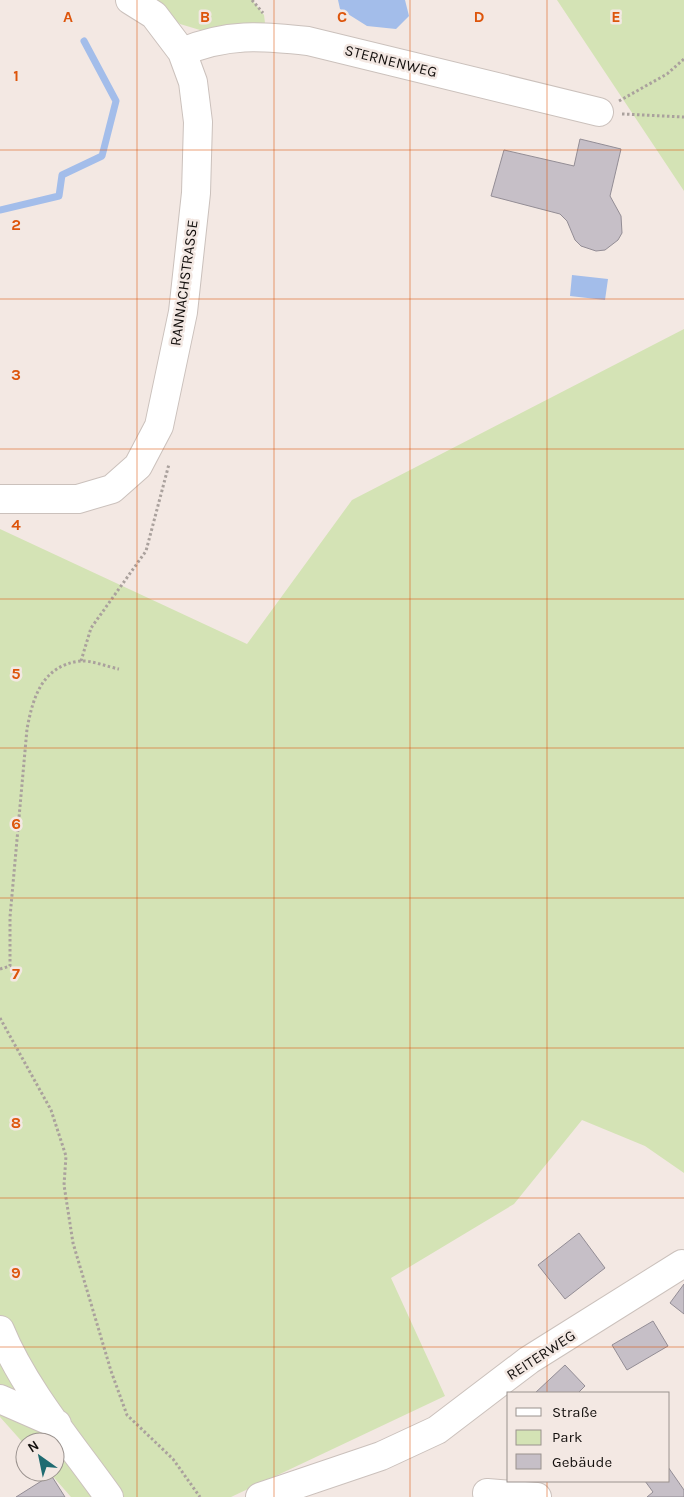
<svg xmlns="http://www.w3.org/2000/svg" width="684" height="1497" viewBox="0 0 684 1497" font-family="Karla,sans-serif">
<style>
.green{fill:#d4e3b5}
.water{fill:#a3bdea}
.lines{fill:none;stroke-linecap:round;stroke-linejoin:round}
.stream{stroke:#a3bdea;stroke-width:7}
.building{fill:#c6bfc7;stroke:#938d95}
.minor-casing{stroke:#cbc1bc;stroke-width:30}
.path{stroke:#aaa19d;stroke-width:3;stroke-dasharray:2.5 2.5;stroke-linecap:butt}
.minor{stroke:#fff;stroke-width:28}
.grid{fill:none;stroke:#dd550c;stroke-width:1;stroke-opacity:0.55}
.labels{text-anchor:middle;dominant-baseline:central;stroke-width:5;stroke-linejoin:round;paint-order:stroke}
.street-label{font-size:15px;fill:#14100e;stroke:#f3e8e3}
.grid-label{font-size:16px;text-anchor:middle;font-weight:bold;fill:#dd550c;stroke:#f3e8e3;stroke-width:5;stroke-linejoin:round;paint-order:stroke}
</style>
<rect width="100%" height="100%" fill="#f3e8e3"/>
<path class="green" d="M150,0H252L264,15L266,31L200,30L180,24Z
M557,0H684V191Z
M684,329V1173L645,1146L582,1120L514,1204L391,1278L445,1396L231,1497H71L49,1472H55V1442H25V1445L0,1417V529L247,644L352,500Z"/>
<path class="water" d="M338,0H405L409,16L396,29L367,26L340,9Z
M572,275L608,279L605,300L570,296Z"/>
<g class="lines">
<path class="stream" d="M0,210L59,196L62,175L102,156L116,101L84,41"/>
</g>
<path class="building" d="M580,139L621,149L610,196L621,216L622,233L618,240L605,250L596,251L581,246L575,240L567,221L560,214L491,196L504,150L574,166Z
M579,1233L605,1268L565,1299L538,1265Z
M684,1284V1314L670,1303Z
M653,1321L668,1346L627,1370L612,1345Z
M565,1365L585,1386L578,1393H535Z
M668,1467L684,1490V1497H647L653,1492L645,1481H668Z
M51,1475L65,1497H16Z"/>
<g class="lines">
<defs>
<path id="minor" d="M182,52C228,33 260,36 308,41L599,112
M0,499H78L112,489L138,466L159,426L183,312L196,193L198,122L193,82L182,52L154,15L130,0
M0,1330C24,1389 72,1445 109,1497
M0,1399L57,1424
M487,1493L537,1497
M260,1497L381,1456L437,1430L529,1360L682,1264"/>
</defs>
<use href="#minor" class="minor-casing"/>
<path class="path" d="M252,0L263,13
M619,101L667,74L684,59
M622,114L684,117
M81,661L91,628L146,551L169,464
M0,969L10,966V917L27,729C33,697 42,666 80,661C91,660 108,667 119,669
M0,1018L51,1110L66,1156L64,1185L73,1243L111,1371L127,1415L173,1459L200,1497"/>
<use href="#minor" class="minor"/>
</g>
<path class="grid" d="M137,0V1497M274,0V1497M410,0V1497M547,0V1393M0,150H684M0,299H684M0,449H684M0,599H684M0,748H684M0,898H684M0,1048H684M0,1198H684M0,1347H684M547,1481V1497"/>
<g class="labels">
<g class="street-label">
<text transform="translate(391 61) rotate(14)">STERNENWEG</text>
<text transform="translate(184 283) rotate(-82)">RANNACHSTRASSE</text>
<text transform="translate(541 1355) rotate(-33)">REITERWEG</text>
</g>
</g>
<g class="grid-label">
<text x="68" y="22">A</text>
<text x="205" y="22">B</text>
<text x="342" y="22">C</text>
<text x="479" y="22">D</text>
<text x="616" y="22">E</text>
<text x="16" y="81">1</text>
<text x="16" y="230">2</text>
<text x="16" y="380">3</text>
<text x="16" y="530">4</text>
<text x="16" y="679">5</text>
<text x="16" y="829">6</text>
<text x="16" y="979">7</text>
<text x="16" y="1128">8</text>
<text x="16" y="1278">9</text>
</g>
<rect x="507" y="1392" width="162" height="90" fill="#f3e8e3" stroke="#9a928e"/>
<rect x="516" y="1408" width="25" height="8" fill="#ffffff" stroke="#9a928e"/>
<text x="552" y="1417" font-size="15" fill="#14100e">Straße</text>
<rect x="516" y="1430" width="25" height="15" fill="#d4e3b5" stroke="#9a928e"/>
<text x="552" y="1442" font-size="15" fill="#14100e">Park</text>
<rect x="516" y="1454" width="25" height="15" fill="#c6bfc7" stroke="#9a928e"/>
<text x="552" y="1467" font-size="15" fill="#14100e">Gebäude</text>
<g transform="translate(40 1457) rotate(327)"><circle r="24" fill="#f3e8e3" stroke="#9a928e"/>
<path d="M0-4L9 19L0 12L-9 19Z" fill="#1f6b71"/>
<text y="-8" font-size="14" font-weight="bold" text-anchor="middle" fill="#14100e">N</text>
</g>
</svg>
